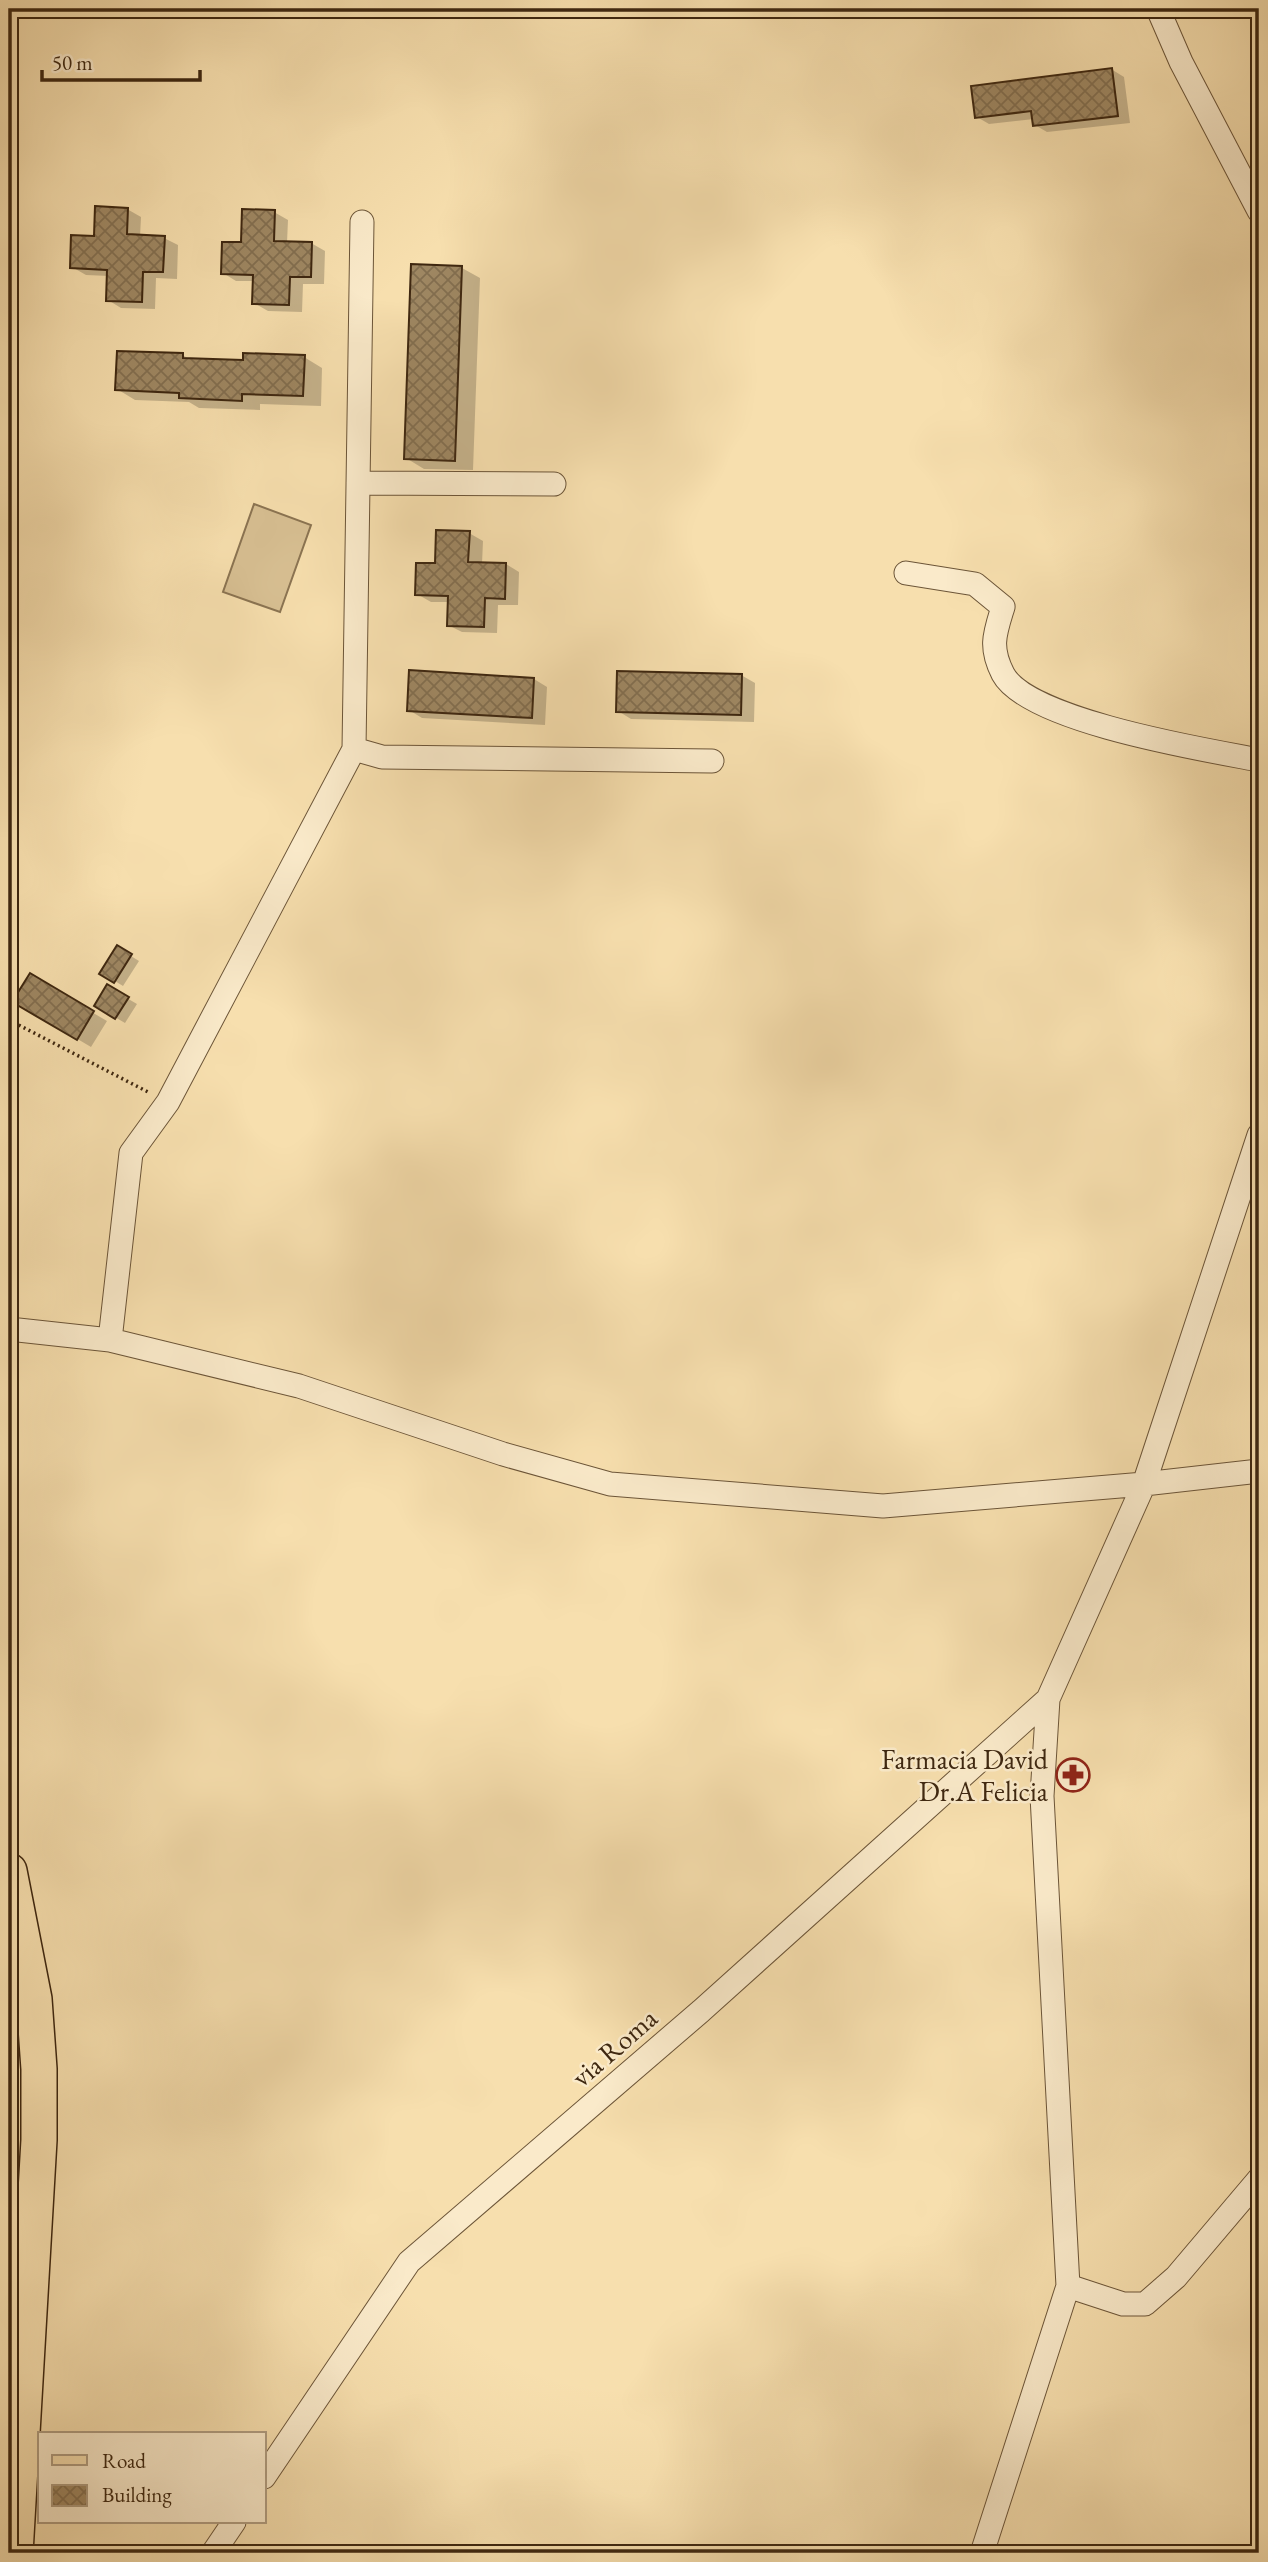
<svg xmlns="http://www.w3.org/2000/svg" width="1268" height="2562" viewBox="0 0 1268 2562" font-family="'EB Garamond',serif">
<style>
.grass{fill:#d8c093;stroke:#8b7452;stroke-width:2}
.shadow{fill:#0003}
.building{fill:url(#building-cross-hatch);stroke:#3e2710;stroke-width:2}
.lines{fill:none;stroke-linecap:round;stroke-linejoin:round}
.minor-casing{stroke:#6c5538;stroke-width:25}
.primary-casing{stroke:#3e2710;stroke-width:38}
.path{stroke:#3e2710;stroke-width:3.5;stroke-dasharray:2 3.5;stroke-linecap:butt}
.minor{stroke:#faeaca;stroke-width:23}
.primary{stroke:#f7dfae;stroke-width:35}
.labels{text-anchor:middle;dominant-baseline:central;stroke-width:5;stroke-linejoin:round;paint-order:stroke}
.poi-label{font-size:28px;fill:#3e2710;stroke:#faeaca;text-anchor:end}
.street-label{font-size:28px;fill:#3e2710;stroke:#faeaca}
</style>
<defs>
<pattern id="building-cross-hatch" width="8" height="8" patternUnits="userSpaceOnUse" patternTransform="scale(1.75)"><rect width="8" height="8" fill="#9e8762"/><path d="M0 0l8 8M0 8l8-8" fill="none" stroke="#826e4f"/></pattern>
</defs>
<rect width="100%" height="100%" fill="#f7dfae"/>
<filter id="stains"><feTurbulence type="fractalNoise" baseFrequency=".00286" numOctaves="4"/><feColorMatrix values="0 0 0 0 .2 0 0 0 0 .09 0 0 0 0 .02 0 0 0 .5 -.17"/></filter>
<radialGradient id="worn" r=".72"><stop offset=".6" stop-color="#630" stop-opacity="0"/><stop offset="1" stop-color="#630" stop-opacity=".3"/></radialGradient>
<path class="grass" d="M254,504L311,525L280,612L223,592Z"/>
<path class="shadow" d="M1111,69L1124,77L1130,123L1047,132L1035,125L1034,119L989,124L977,117Z
M127,209L141,217L140,237L164,238L178,245L177,279L156,278L155,309L121,308L108,300L109,276L86,275L72,267L95,238Z
M274,212L288,220L287,243H311L325,251L324,284H303L302,312L268,311L254,303L255,281H236L223,273L242,244Z
M462,268L480,278L473,470L424,469L406,458Z
M182,355L192,360L245,362L304,357L322,368L321,406L260,404V410L199,408L189,402L135,400L117,389Z
M469,533L483,541L482,564H506L519,572L518,605H498L497,633L462,632L448,625L449,602H431L417,594L437,565Z
M741,675L755,683L754,722L631,719L618,711Z
M534,679L547,687L545,725L422,718L409,710Z
M118,948L139,961L123,986L102,973Z
M30,976L107,1021L91,1047L15,1002Z
M108,987L137,1004L125,1023L96,1006Z"/>
<path class="building" d="M1112,68L1118,116L1033,126L1031,111L975,118L971,86Z
M95,206L128,208L127,234L165,236L163,272H143L142,302L106,301L107,270L70,268L71,235L94,236Z
M242,209L275,210L274,241L312,242L311,277H290L289,305L252,304L253,275L221,274L222,242H241Z
M411,264L462,266L455,461L404,459Z
M117,351L183,353V358L243,360V353L305,355L303,396L242,394V401L179,398V393L115,390Z
M436,530L470,531L468,562L506,563L505,599L485,598L484,627L447,626L448,596L415,595L416,563H435Z
M409,670L534,678L532,718L407,711Z
M617,671L742,674L741,715L616,712Z
M117,945L132,954L114,983L99,974Z
M30,973L94,1011L77,1040L12,1002Z
M107,984L129,997L115,1019L94,1006Z"/>
<g class="lines">
<defs>
<path id="minor" d="M1158,9L1181,62L1259,211
M358,483L554,484
M906,573L975,584L1003,607C995,633 989,647 1003,674C1028,721 1206,750 1259,760
M354,749L382,757L712,761
M9,1329L110,1340L299,1386L503,1454L610,1484L883,1506L1144,1484L1259,1471
M110,1340L131,1153L168,1102L354,749L362,222
M1068,2286L1123,2304H1145L1176,2277L1259,2179
M264,2477L409,2262L701,2011L1048,1699
M213,2553L234,2522
M982,2553L1068,2286L1042,1796L1048,1699L1144,1484L1259,1135"/>
<path id="primary" d="M9,1871L34,1999L39,2069V2140L15,2553"/>
</defs>
<use href="#minor" class="minor-casing"/>
<use href="#primary" class="primary-casing"/>
<path class="path" d="M9,1020L150,1093"/>
<use href="#minor" class="minor"/>
<use href="#primary" class="primary"/>
</g>
<defs>
<symbol id="pharmacy-ring" viewBox="-11 -11 22 22"><circle r="9.5" fill="#faeaca" stroke="#8f2418" stroke-width="1.5"/><path d="M-2-6h4v4h4v4h-4v4h-4v-4h-4v-4h4Z" fill="#8f2418"/></symbol>
</defs>
<g fill-rule="evenodd">
<use href="#pharmacy-ring" x="1054" y="1756" width="38" height="38"/>
</g>
<g class="labels">
<g class="poi-label">
<text x="1048" y="1759">Farmacia David<tspan x="1048" dy="32">Dr.A Felicia</tspan></text>
</g>
<g class="street-label">
<text transform="translate(614 2047) rotate(-41)">via Roma</text>
</g>
</g>
<rect width="1268" height="2562" fill="none" stroke="#f7dfae" stroke-width="35"/>
<rect x="10" y="10" width="1247" height="2541" fill="none" stroke="#3e2710" stroke-width="3.5"/>
<rect x="18" y="18" width="1233" height="2527" fill="none" stroke="#3e2710" stroke-width="2"/>
<rect x="38" y="2432" width="228" height="91" fill="#faeaca" stroke="#af9c80" stroke-width="2"/>
<rect x="52" y="2455" width="35" height="10" fill="#f7dfae" stroke="#af9c80" stroke-width="2"/>
<text x="102" y="2468" font-size="21" fill="#3e2710">Road</text>
<rect x="52" y="2485" width="35" height="21" fill="url(#building-cross-hatch)" stroke="#af9c80" stroke-width="2"/>
<text x="102" y="2502" font-size="21" fill="#3e2710">Building</text>
<path d="M42 70v10h158v-10" fill="none" stroke="#3e2710" stroke-width="3.5"/>
<text x="52" y="70" font-size="21" fill="#3e2710" stroke="#faeaca" stroke-width="5" paint-order="stroke">50 m</text>
<rect width="100%" height="100%" filter="url(#stains)"/>
<rect width="100%" height="100%" fill="url(#worn)"/>
</svg>
